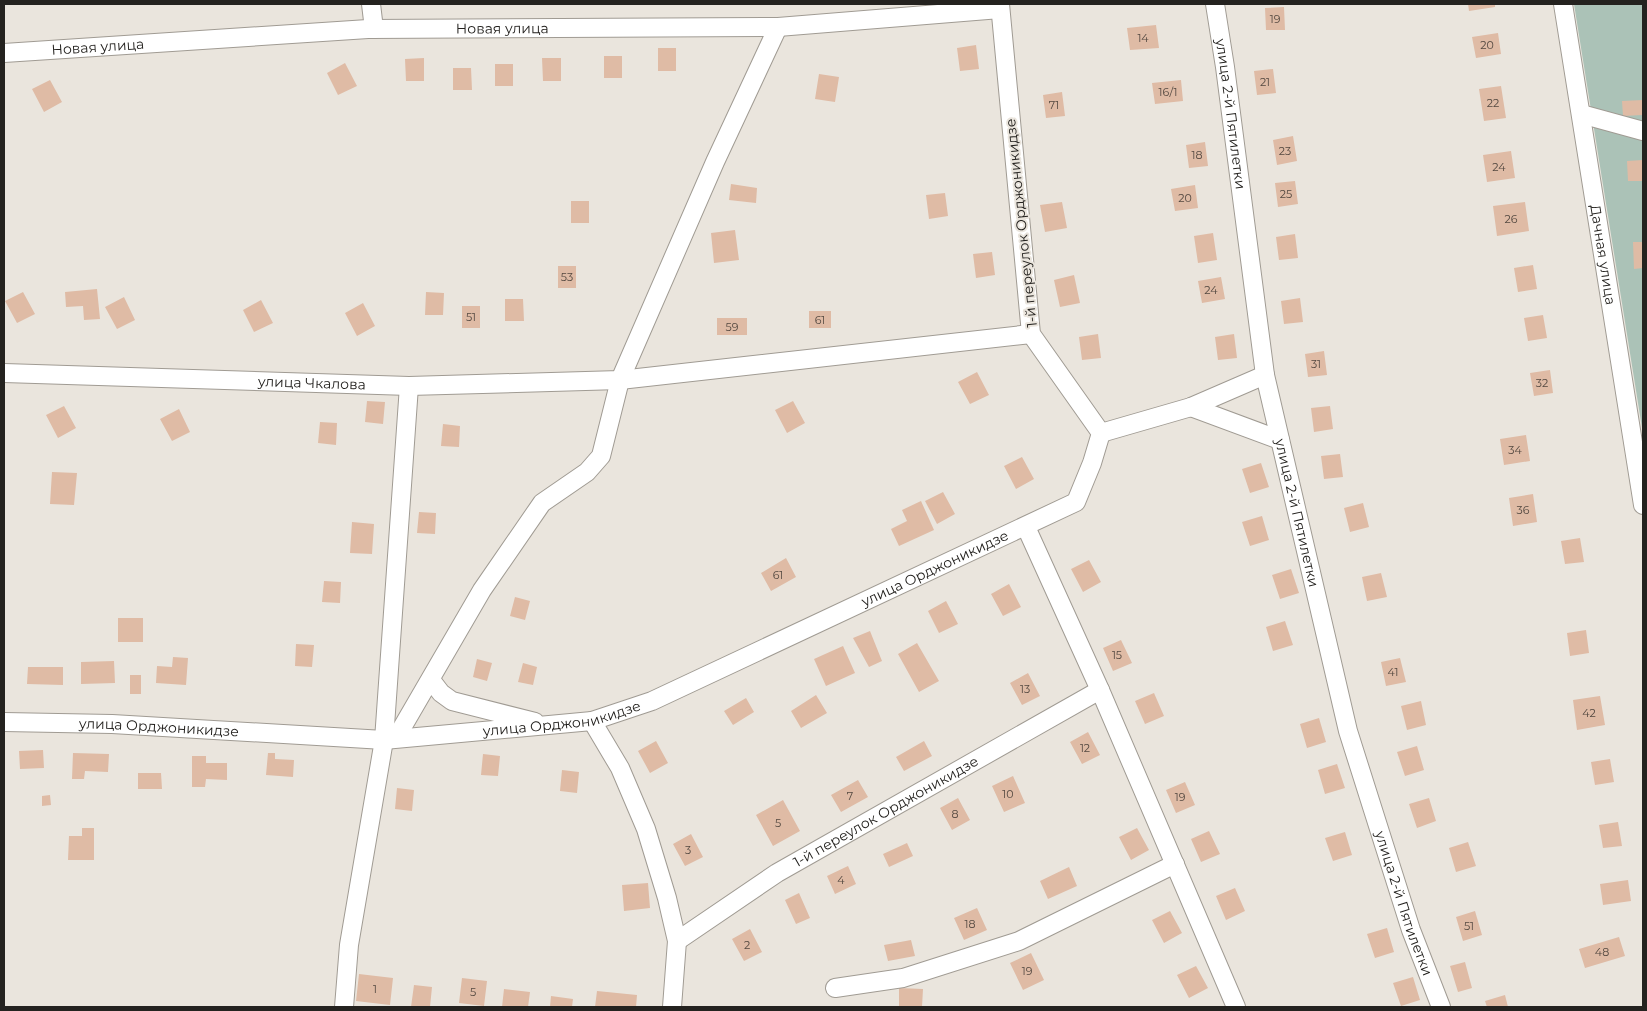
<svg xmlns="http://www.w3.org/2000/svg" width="1647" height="1011" viewBox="0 0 1647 1011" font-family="Montserrat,sans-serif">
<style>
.green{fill:#abc2b7}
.building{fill:#dfbba5}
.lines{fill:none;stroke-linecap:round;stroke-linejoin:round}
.minor-casing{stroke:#a09b93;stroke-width:20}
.minor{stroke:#fff;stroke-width:18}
.labels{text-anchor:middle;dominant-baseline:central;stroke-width:4;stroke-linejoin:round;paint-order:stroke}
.number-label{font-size:11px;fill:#534840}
.street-label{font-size:14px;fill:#24221f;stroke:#eae5dd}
</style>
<rect width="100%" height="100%" fill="#eae5dd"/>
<path class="green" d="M1574,4H1643V434Z"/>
<path class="building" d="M1468,4H1495V7L1469,11Z
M1284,7L1285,30H1266L1265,8Z
M1156,25L1159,48L1130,50L1127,28Z
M1498,33L1501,54L1476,58L1472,37Z
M976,45L979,69L960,71L957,48Z
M658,48H676V71H658Z
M604,56H622V78H604Z
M424,58V81H406L405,59Z
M542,58H561V81H543Z
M345,63L357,86L338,95L327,73Z
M495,64H513V86H495Z
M453,68H471L472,90H453Z
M1273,69L1276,93L1257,95L1254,71Z
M819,74L839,77L835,102L815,99Z
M50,80L62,102L44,112L32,89Z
M1181,80L1183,101L1155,104L1152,83Z
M1501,86L1506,118L1484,121L1479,89Z
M1062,92L1065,116L1046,118L1043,95Z
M1643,100V115L1623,116L1622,101Z
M1293,136L1297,161L1277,165L1273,140Z
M1205,142L1208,166L1189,168L1186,145Z
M1511,151L1515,178L1487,182L1483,155Z
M1643,160V181H1628L1627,161Z
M1295,181L1298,204L1278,207L1275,183Z
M731,184L757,188L756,203L729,200Z
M1195,185L1198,208L1175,211L1171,189Z
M945,193L948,216L929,219L926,195Z
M571,201H589V223H571Z
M1062,202L1067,228L1045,232L1040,205Z
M1525,202L1529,231L1497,236L1493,206Z
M735,230L739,260L714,263L711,233Z
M1213,233L1217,260L1198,263L1194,236Z
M1295,234L1298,258L1279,260L1276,237Z
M1633,242H1643V268L1634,269Z
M992,252L995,275L976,278L973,254Z
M1533,265L1537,289L1518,292L1514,268Z
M558,266H576V288H558Z
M1074,275L1080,303L1060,307L1054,280Z
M1221,277L1225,299L1202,303L1198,281Z
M97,289L100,319L84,320L83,306L66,307L65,292Z
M23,292L35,314L17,323L5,301Z
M426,292L444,293L443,315H425Z
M124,297L135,320L117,329L105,307Z
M1300,298L1303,322L1284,324L1281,301Z
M505,299H523L524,321H505Z
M261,300L273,323L254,332L243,310Z
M363,303L375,326L357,336L345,313Z
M462,306H480V328H462Z
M809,311H831V328H809Z
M1543,315L1547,338L1528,341L1524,318Z
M717,318H747V335H717Z
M1098,334L1101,358L1082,360L1079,337Z
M1234,334L1237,358L1218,360L1215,337Z
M1324,351L1327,375L1308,377L1305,354Z
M1550,370L1553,393L1534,396L1530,373Z
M977,372L989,395L970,404L958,382Z
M367,401L385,402L383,424L365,422Z
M793,401L805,423L787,433L775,410Z
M64,406L76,428L58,438L46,415Z
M1330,406L1333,429L1314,432L1311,408Z
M179,409L190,432L172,441L160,419Z
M320,422L337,423L336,445L318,443Z
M443,424L460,426L459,447L441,446Z
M1526,435L1530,461L1504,465L1500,439Z
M1340,454L1343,477L1324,479L1321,456Z
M1022,457L1034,479L1016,489L1004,466Z
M1261,463L1269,487L1250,493L1242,469Z
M52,472L77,473L74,505L50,504Z
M943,492L955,514L937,524L925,501Z
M1533,494L1537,522L1513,526L1509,498Z
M921,501L934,530L899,546L891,529L907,521L902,510Z
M1363,503L1369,527L1350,532L1344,508Z
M419,512L436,513L435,534L417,533Z
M1262,516L1269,540L1250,546L1242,522Z
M352,522L374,524L372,554L350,553Z
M1580,538L1584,562L1565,564L1561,541Z
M786,558L796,577L771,591L761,573Z
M1089,560L1101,582L1083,592L1071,569Z
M1291,569L1299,593L1280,599L1272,575Z
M1381,573L1387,597L1367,601L1362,577Z
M324,581L341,582L340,603L322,602Z
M1009,584L1021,607L1003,616L991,594Z
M515,597L530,601L525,620L510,616Z
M946,601L958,624L939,633L928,611Z
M118,618H143V642H118Z
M1285,621L1293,645L1273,651L1266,627Z
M1586,630L1589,653L1570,656L1567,633Z
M870,631L882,661L869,667L853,638Z
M1121,640L1132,663L1113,671L1103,648Z
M917,643L939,681L919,692L898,654Z
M296,644L314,645L312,667L295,666Z
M843,646L855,673L826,686L814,659Z
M173,657L188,658L186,685L156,683L157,666L172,667Z
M1400,658L1406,682L1386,686L1381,662Z
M477,659L492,663L487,681L473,677Z
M114,661L115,683L81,684V662Z
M523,663L537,667L533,685L518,682Z
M28,667H63V685L27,684Z
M1028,673L1040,696L1022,705L1010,683Z
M130,675H141V694H130Z
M1154,693L1164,716L1145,724L1135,701Z
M816,695L827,713L801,728L791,711Z
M1600,696L1605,725L1577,730L1573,700Z
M746,698L754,712L733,725L724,711Z
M1421,701L1426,725L1407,730L1401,706Z
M1319,718L1326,742L1307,748L1300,724Z
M1088,732L1100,755L1082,764L1070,742Z
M656,741L668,763L650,773L638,751Z
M924,741L932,756L904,771L896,757Z
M1417,746L1424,770L1405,776L1397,752Z
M43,750L44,768L20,769L19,751Z
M73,753L109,754L108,772L85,771L84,779H72Z
M268,753H275V759L294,760L293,777L266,775Z
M483,754L500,756L498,776L481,775Z
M192,756H206V763H227V780L206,779L205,787H192Z
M1610,759L1614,782L1595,785L1591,762Z
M1337,764L1345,788L1325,794L1318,770Z
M562,770L579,772L577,793L560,791Z
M138,773H161L162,789H138Z
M1013,776L1025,803L1004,812L992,786Z
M858,780L868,797L841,812L831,795Z
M1185,782L1195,805L1176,813L1166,790Z
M397,788L414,790L412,811L395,809Z
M50,795L51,805L42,806V796Z
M958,798L970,820L952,830L940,808Z
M1429,798L1436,821L1417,828L1409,804Z
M783,800L800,831L773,846L756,815Z
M1618,822L1622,846L1603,848L1599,825Z
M82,828H94V860H68L69,836H82Z
M1137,828L1149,850L1131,860L1119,837Z
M1209,831L1220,854L1201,862L1191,839Z
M1345,832L1352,855L1333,861L1325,838Z
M691,834L703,857L685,866L673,844Z
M1468,842L1476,866L1456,872L1449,848Z
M907,843L913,856L889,867L883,854Z
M848,866L856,884L835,894L827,876Z
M1069,867L1077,886L1048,899L1040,881Z
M1628,880L1631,901L1603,905L1600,884Z
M648,883L650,908L624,911L622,885Z
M1235,888L1245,911L1226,920L1216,896Z
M799,893L810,918L796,924L785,900Z
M977,908L987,930L964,940L954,918Z
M1170,911L1182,933L1164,943L1152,920Z
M1475,911L1482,935L1463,941L1456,917Z
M1387,928L1394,952L1375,958L1367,934Z
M750,929L762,952L744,961L732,939Z
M1619,937L1625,956L1585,968L1579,949Z
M911,940L915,956L888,961L884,945Z
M1031,953L1044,980L1023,990L1010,963Z
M1465,962L1472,988L1458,992L1450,966Z
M1196,966L1208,988L1189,998L1177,975Z
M359,974L393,978L390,1005L356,1001Z
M1413,977L1420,1000L1401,1006L1393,983Z
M462,978L487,981L484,1006L459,1003Z
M414,985L432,987L430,1007H411Z
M899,988L923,989L922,1007H899Z
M504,989L530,992L528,1007H502Z
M597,991L637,995L636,1007H595Z
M1505,995L1508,1007H1487L1485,1001Z
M551,996L573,999L572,1007H550Z"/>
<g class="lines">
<defs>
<g id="minor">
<path d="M371,4L374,29"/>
<path id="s1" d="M1215,4L1225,67L1265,375L1348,731L1411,930L1441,1007"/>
<path id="s2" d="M1563,4L1643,505"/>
<path id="s3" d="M4,53L368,29L778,27L1000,9"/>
<path d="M1581,114L1643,131"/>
<path id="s4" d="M4,373L409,386L620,380L1031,334"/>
<path d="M1191,407L1280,440"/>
<path d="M1101,433L1191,407L1265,375"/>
<path d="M1026,527L1100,690L1236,1007"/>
<path d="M431,680L441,693L452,701L535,722"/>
<path d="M592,721L620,768L646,829L667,898L677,941L672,1007"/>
<path id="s5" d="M4,722L112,724L384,740L592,721L652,701L1076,502L1092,463L1101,433L1031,334L1000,4"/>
<path d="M396,738L482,590L542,503L587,472L601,456L620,380L715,162L778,27"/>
<path id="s6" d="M677,941L777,873L1100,690"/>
<path d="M835,988L903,978L1019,941L1175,864"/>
<path d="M344,1007L349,945L384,740L409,386"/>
</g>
</defs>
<use href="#minor" class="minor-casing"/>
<use href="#minor" class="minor"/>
</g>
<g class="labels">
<g class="number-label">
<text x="1275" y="19">19</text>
<text x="1143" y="38">14</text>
<text x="1487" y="45">20</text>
<text x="1265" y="82">21</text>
<text x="1168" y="92">16/1</text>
<text x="1493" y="103">22</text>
<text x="1054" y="105">71</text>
<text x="1285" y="151">23</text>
<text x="1197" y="155">18</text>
<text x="1499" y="167">24</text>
<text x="1286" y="194">25</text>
<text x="1185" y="198">20</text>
<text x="1511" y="219">26</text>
<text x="567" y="277">53</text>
<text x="1211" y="290">24</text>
<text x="471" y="317">51</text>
<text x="820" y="320">61</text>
<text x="732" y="327">59</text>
<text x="1316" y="364">31</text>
<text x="1542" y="383">32</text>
<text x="1515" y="450">34</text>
<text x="1523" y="510">36</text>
<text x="778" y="575">61</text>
<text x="1117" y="655">15</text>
<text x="1393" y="672">41</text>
<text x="1025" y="689">13</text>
<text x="1589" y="713">42</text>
<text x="1085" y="748">12</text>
<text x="1008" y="794">10</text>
<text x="850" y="796">7</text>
<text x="1180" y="797">19</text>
<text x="955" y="814">8</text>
<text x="778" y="823">5</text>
<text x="688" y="850">3</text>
<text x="841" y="880">4</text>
<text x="970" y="924">18</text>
<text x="1469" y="926">51</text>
<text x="747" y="945">2</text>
<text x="1602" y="952">48</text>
<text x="1027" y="971">19</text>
<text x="375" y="989">1</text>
<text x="473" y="992">5</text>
</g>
<g class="street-label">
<text stroke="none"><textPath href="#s3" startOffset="499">Новая улица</textPath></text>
<text stroke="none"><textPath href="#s3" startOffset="94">Новая улица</textPath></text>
<text stroke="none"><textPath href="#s1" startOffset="111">улица 2-й Пятилетки</textPath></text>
<text transform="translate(1021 223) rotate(-96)">1-й переулок Орджоникидзе</text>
<text stroke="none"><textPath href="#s2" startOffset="254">Дачная улица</textPath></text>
<text stroke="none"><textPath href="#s4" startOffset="308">улица Чкалова</textPath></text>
<text stroke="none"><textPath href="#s1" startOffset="516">улица 2-й Пятилетки</textPath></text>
<text stroke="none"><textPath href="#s5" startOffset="965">улица Орджоникидзе</textPath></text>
<text stroke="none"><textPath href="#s5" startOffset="560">улица Орджоникидзе</textPath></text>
<text stroke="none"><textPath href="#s5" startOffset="155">улица Орджоникидзе</textPath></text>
<text stroke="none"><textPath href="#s6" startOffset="246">1-й переулок Орджоникидзе</textPath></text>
<text stroke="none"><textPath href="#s1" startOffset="921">улица 2-й Пятилетки</textPath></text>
</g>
</g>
<rect width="1647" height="1011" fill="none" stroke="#24221f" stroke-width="10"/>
</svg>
